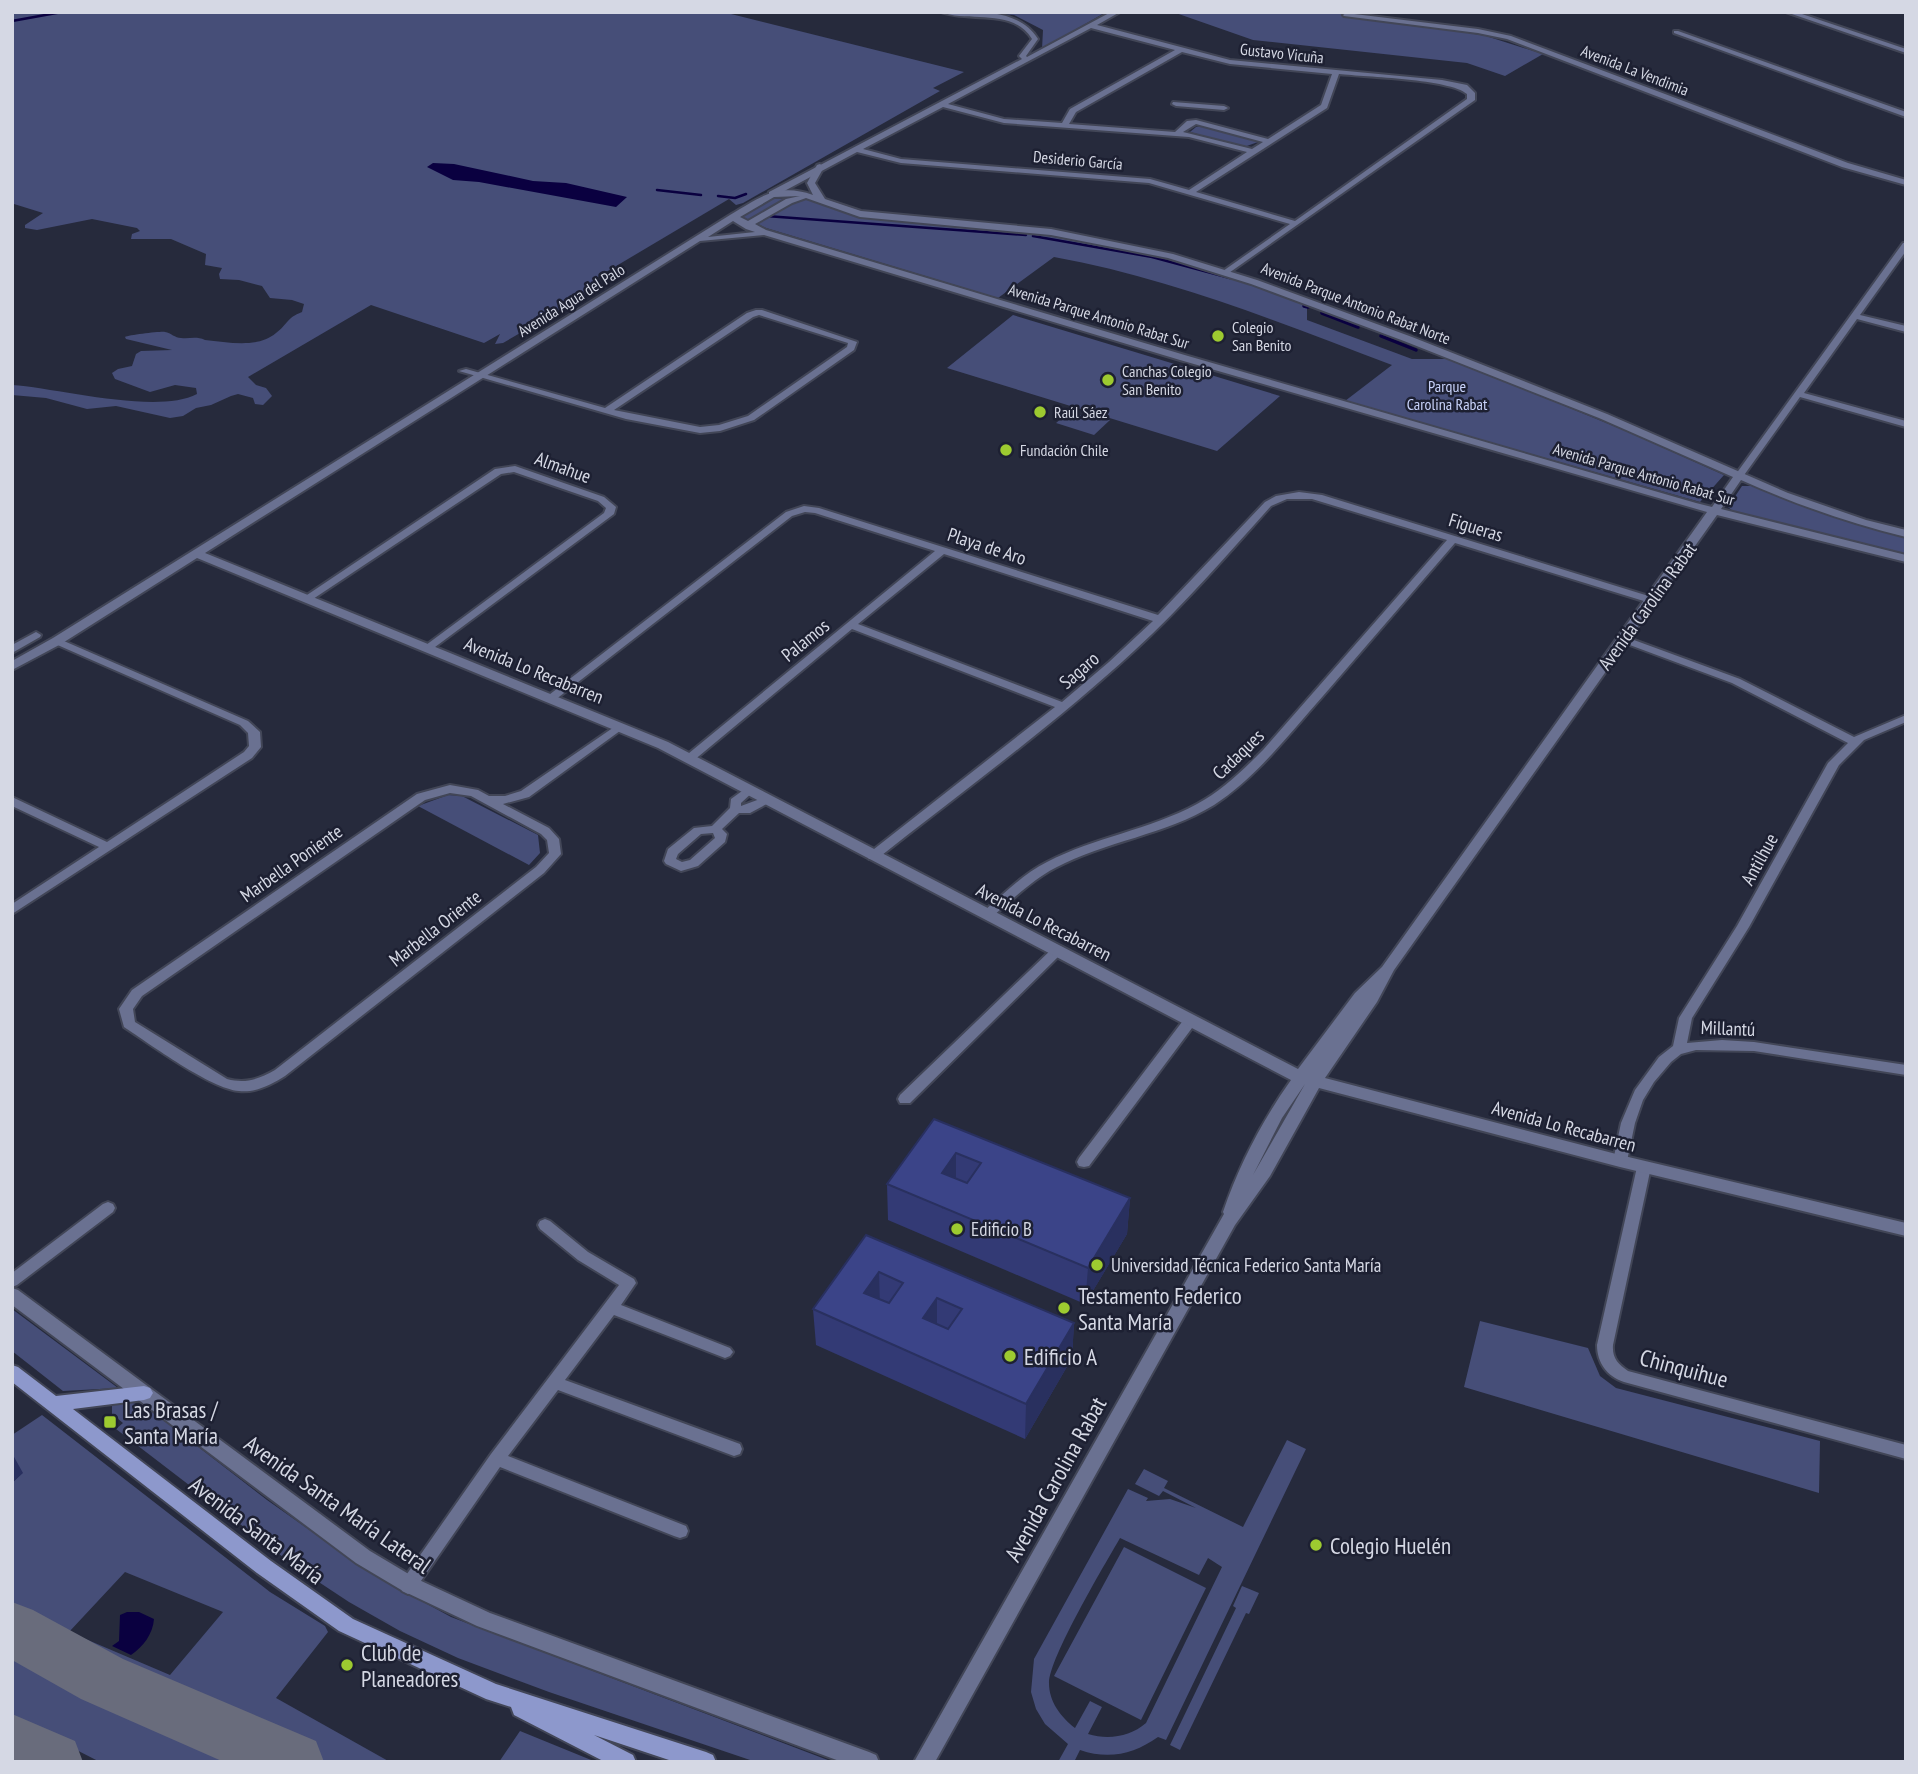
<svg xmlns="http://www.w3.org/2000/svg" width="1918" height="1774" viewBox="0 0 1918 1774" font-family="'PT Sans Narrow',sans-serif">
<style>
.green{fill:#464e78;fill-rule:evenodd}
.water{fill:#0a0040}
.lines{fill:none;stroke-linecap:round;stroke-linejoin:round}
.stream-far1{stroke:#0a0040;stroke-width:2.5}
.stream{stroke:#0a0040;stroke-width:3.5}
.taxiway{fill:#696c7c;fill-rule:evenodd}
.minor-casing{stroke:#424657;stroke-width:4}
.tertiary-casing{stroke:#424657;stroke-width:4}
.secondary-casing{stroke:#424657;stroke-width:4}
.minor{fill:#6a7191;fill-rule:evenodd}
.tertiary{fill:#6a7191;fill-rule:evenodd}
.secondary{fill:#8d98cc;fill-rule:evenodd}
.wall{fill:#333a75}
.shaded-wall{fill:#29305f}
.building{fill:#3b4488;stroke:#29305f;stroke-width:2;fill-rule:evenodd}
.poi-dot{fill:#9dca30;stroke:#1d2032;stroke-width:2.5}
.labels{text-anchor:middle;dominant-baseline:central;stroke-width:5;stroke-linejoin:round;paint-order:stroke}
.far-street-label{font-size:16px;fill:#d5d8e4;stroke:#1d2032}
.far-poi-label{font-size:16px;fill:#d5d8e4;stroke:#1d2032;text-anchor:start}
.far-park-label{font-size:16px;fill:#c9d3fb;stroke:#1d2032}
.street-label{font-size:19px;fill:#d5d8e4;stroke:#1d2032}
.poi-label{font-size:19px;fill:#d5d8e4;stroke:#1d2032;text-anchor:start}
.near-poi-label{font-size:23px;fill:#d5d8e4;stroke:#1d2032;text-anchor:start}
.near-street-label{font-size:23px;fill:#d5d8e4;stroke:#1d2032}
</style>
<rect width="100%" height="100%" fill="#262a3c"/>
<path class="green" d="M12,12H723L964,72L933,88L940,91L743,203L736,205L729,199L596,278L598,288L503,343L495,344L500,334L484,343L371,305L248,377L256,385L266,388L272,396L263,405L255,404L253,398L238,394L231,396L211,405L196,408L183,416L170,418L116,406L87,409L46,398L12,395V385C58,388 157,415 197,394L196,388L175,385L150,392L115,379L112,373L118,369L132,366L136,354L141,351L172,350L126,339L125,337C129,335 162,331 165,332C171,333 175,338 181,338C190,339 196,336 205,340C228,342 257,349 276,333C288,324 286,318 302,312L304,304L292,300L270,298L262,286L239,280L220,279L219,274L222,268L205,265L206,254L171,239H131L132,234L140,231L137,228L92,219L37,230L25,228V225L43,213L14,204L12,198Z
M976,12H1106L1042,49L1043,30L1014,15Z
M1173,12H1373L1369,16L1486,36L1543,54L1505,76L1467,63L1253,40Z
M1203,126L1256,140L1258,142L1244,147L1190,132L1196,127Z
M799,198L812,200L852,215L1041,234L1115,247L1197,267L1307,303V320L1412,359H1450L1626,431L1724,475L1700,502L1345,401L1392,365C1281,323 1171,278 1054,257L998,298L766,228L742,217L772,199Z
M1013,315L1280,396L1217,451L947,368Z
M1068,413L1110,420L1094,435L1056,423Z
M1742,486H1754L1836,518L1906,536V555L1734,512L1728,507Z
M448,795L462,796L538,835L540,853L529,865L418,806Z
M12,1309L118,1388L63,1391L12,1351Z
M1480,1321L1588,1348L1600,1376L1616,1388L1820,1441L1819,1493L1464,1387Z
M130,1402L148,1408L267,1500L372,1574L451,1617L833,1762H756L549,1692L458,1658L400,1631L349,1602L296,1567L116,1429L123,1423L112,1414V1403Z
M42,1415L270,1592L325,1626L328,1632L276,1698L390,1762H310L106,1675L12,1623V1483L22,1473L12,1467V1435ZM125,1572L223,1612L170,1675L69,1632Z
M1287,1440L1306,1449L1166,1740L1158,1737C1134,1754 1109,1760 1080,1750L1074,1762H1058L1068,1744L1045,1724L1036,1709L1031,1692L1034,1659L1128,1489L1148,1498L1146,1501L1170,1499L1196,1508L1163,1491L1159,1496L1135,1484L1144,1469L1168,1481L1164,1488L1243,1527ZM1120,1538L1199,1575L1208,1558L1222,1567L1146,1723C1130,1737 1108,1740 1088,1734L1102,1707L1090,1701L1075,1728C1061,1717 1049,1702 1049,1683C1049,1658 1105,1564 1120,1538Z
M1124,1547L1206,1588L1141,1720L1054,1676Z
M1242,1586L1259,1593L1249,1614L1246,1613L1180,1750L1170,1745L1236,1608L1233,1606Z
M12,1643L100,1690L263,1762H100L12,1717Z
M520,1731L596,1762H499Z"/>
<path class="water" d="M433,163L454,164L533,181L566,183L627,197L616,207L479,182L453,180L427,167Z
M127,1612H139L154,1619C153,1634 143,1647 131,1655L112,1646L119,1641L120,1615Z"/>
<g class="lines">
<path class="stream-far1" d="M12,21L62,12
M657,190L701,195
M718,196L735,198L746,194
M766,216L1026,235
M1033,236L1152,257L1230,278"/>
<path class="stream" d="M1304,306L1308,307
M1322,313L1358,327
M1381,336L1416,350"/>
<path class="taxiway" d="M12,1602L33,1610L123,1659L316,1741L324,1762H224L81,1699L12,1660Z
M12,1714L75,1741L83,1762H12Z"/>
<defs>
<path id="minor" d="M941,12C974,12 1018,7 1038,39L1026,56L1027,57L1111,12H1120L1097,25L1230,60L1442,80L1467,85L1475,93V100L1226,275L1222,273L1223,271L1290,224L1149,183L901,163L857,152L775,196H769V192L1022,59L1019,56L1032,39C1012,7 969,23 941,12ZM1091,28L1175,50L1070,109L1062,123L1004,119L948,104ZM1182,52L1230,64L1332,74L1321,105L1268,139L1196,120L1187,121L1175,132L1069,124L1076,112ZM1339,74C1366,77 1450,79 1467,94V99L1295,221L1196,192L1327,108ZM943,107L1004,123L1189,137L1247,152L1189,190L1150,179L901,159L863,149ZM1196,124L1263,142L1252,149L1183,132Z
M1786,12H1796L1906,49V53Z
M1346,13L1478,29L1511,36L1848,163L1906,180V185L1842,167L1507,39L1478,33L1344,16L1343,15Z
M1674,31H1678L1906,112V117L1674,33Z
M1173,102L1224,106L1228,108L1224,110L1176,106L1172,104Z
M1903,243H1906V251L1860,315L1906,326V332L1857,319L1804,393L1906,421V427L1800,397L1742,478H1736V474Z
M756,310H762L857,342L854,350L754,420L720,431L700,433L626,419L459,371L466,369L605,408L747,313ZM759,315L848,343L847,347L748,416L719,425L700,427L614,410L753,317Z
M515,466L604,497L616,507L614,514L431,650H423L422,648L604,513L606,508L598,501L514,472L501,474L310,601L306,602L301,599L495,469Z
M1299,492L1322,495L1655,598L1656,600L1651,603L1647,602L1455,543C1411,594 1367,645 1323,696C1289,734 1257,777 1214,805C1165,835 1106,841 1055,868C1032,880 1012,900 992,917H984L982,914L984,911C1004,894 1023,874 1047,862C1095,837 1149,830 1197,804C1222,791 1243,770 1263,750L1447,540L1312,499H1287L1271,506C1227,555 1184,605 1135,650C1054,725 964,790 877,859H869L867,856L869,853L1055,707L852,629L693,761L689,762L683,758L935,551L815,513L805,512L792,516L555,700H547L545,698L786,512L804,506L819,508L1158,615L1265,502L1276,496ZM944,554L1153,621L1109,662L1062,702L858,624Z
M36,632L41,635L40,637L12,653V645Z
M1623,636L1740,679L1854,737L1906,715V722L1864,740L1839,765L1749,927L1692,1018L1687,1043L1722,1040L1754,1042L1906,1065V1075L1754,1051L1696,1050L1681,1054L1671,1062L1654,1082L1643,1100L1635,1123L1627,1161L1625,1165L1620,1166L1615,1165L1613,1161L1621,1123L1635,1090L1659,1057L1673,1046L1679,1018L1737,926L1828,763L1848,743L1732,683L1619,641L1618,639L1619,637Z
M57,638L248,721L260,732L261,747L252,758L12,914V904L99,847L12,806V797L107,842L244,752L249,746L248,733L240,725L53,643L52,641L53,639Z
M620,723L626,726L624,728L529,797L503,804L549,828L559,839L561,854L544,873L285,1076C271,1085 255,1093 239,1091C211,1089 150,1044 124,1027L119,1009L132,990L417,794L450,785L478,790L489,796H505L521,791ZM450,793L471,796L541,834L547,840L549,853L536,867L275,1070C259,1079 246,1084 227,1079L135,1022L133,1009L142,996L425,800Z
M749,786L755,790L741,803V806L768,796L774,800L750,813H739L722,829L727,834L725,842L698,866L681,871L666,864L664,861L668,849L694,828L712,826L730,808L731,799ZM713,833L715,838L690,860L682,862L676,859L678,854L701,834Z
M1058,946L1062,947L1064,950L1062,953L910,1103H900L898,1099L900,1095L1054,947Z
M1190,1016L1195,1018L1197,1021L1195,1024L1089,1166L1084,1167L1079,1166L1077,1162L1079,1158L1185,1018Z
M1644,1162L1649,1163L1651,1167L1613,1345C1612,1358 1618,1364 1628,1371L1906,1445V1459L1624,1382C1607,1376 1597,1363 1597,1345L1637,1167L1639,1163Z
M108,1202L113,1204L115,1208L113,1212L17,1285L12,1287V1273L103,1204Z
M545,1219L550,1221L588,1252L634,1279L636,1283L621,1305L730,1348L733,1352L730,1356L725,1358L614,1315L565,1380L740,1444L742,1449L740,1454L734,1456L558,1390L508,1456L686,1526L688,1531L686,1536L680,1538L674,1536L500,1467L414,1591L408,1594L402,1591L400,1586L402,1581L491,1454L619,1285L578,1260L540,1229L538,1225L540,1221Z"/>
<path id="tertiary" d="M820,164L824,167L815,183L825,199L861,211L1051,229L1173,254L1257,280L1412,337L1607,414L1788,493L1866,520L1906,530V537C1849,523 1795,504 1741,480L1721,509L1906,555V562L1717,515L1394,970L1377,1002L1325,1078L1620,1155L1906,1223V1236L1620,1167L1319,1088L1270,1176L1235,1225L935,1762H914L1224,1214L1223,1212C1239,1165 1262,1121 1291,1080L658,748L197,558L61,644L12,670V661L53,638L730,215C759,198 777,182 813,195L807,183L817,165ZM800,196L786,199L748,221L740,217L774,197ZM806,198L860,217L1051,235L1168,258L1251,284L1404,341L1599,418L1733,477L1712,507L1696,503L1188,356L766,230L755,224L792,203ZM733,221L746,229L755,232L708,237ZM764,235L1180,360L1707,512L1382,967L1355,993L1298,1069L668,742L205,553L700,241ZM1305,1084L1253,1175L1282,1118Z
M12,1288L18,1290L370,1551L417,1579L490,1613L869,1752L876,1755L879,1762H842L477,1626L403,1591L356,1563L12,1305Z"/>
<path id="secondary" d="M12,1365L18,1367L56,1396L144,1386L150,1388L153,1393L150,1398L144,1400L73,1409L271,1561L353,1619L496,1684L706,1752L713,1755L716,1762H675L594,1735L633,1755L636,1762H605L514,1715L511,1707L486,1699L339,1631L257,1573L12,1382Z"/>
</defs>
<use href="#minor" class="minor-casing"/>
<use href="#tertiary" class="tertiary-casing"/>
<use href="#secondary" class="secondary-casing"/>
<use href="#minor" class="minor"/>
<use href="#tertiary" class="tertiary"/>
<use href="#secondary" class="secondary"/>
</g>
<path class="wall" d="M934,1119L1130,1198L1127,1234L1085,1304L888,1220L887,1184Z
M866,1235L1074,1323L1072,1358L1025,1439L816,1345L813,1309Z"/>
<path class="shaded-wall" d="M956,1153V1189L942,1209V1173Z
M1130,1198L1127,1234L1085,1304L1088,1268Z
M879,1272L880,1308L864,1293Z
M937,1298V1333L923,1318Z
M1074,1323L1072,1358L1025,1439L1026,1404Z
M13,1455L23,1473L12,1483V1456Z"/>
<path class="building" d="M934,1119L1130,1198L1088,1268L887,1184ZM956,1153L981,1163L967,1183L942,1173Z
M866,1235L1074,1323L1026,1404L813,1309ZM879,1272L903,1283L889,1303L864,1293ZM937,1298L962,1309L948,1329L923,1318Z"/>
<g class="poi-dot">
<circle cx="1218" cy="336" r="7"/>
<circle cx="1108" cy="380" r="7"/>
<circle cx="1040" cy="412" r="7"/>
<circle cx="1006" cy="450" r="7"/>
<circle cx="957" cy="1229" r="7"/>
<circle cx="1097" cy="1265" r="7"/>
<circle cx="1064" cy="1308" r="7"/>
<circle cx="1010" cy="1356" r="7"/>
<rect x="103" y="1415" width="14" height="14" rx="3.5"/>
<circle cx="1316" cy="1545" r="7"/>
<circle cx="347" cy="1665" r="7"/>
</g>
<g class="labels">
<g class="far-street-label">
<text transform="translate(1282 53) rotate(6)">Gustavo Vicuña</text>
<text transform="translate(1635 70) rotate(21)">Avenida La Vendimia</text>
<text transform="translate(1078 160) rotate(5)">Desiderio García</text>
<text transform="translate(571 300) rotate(-32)">Avenida Agua del Palo</text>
<text transform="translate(1356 303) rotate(21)">Avenida Parque Antonio Rabat Norte</text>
<text transform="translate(1099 316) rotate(17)">Avenida Parque Antonio Rabat Sur</text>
<text transform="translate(1644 474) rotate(16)">Avenida Parque Antonio Rabat Sur</text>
</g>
<g class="far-poi-label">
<text x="1232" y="327">Colegio<tspan x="1232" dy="18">San Benito</tspan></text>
<text x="1122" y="371">Canchas Colegio<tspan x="1122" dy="18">San Benito</tspan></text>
<text x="1054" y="412">Raúl Sáez</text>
<text x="1020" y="450">Fundación Chile</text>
</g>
<g class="far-park-label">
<text x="1447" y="386">Parque<tspan x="1447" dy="18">Carolina Rabat</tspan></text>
</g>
<g class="street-label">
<text transform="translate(563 467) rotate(20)">Almahue</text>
<text transform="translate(1476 527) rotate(17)">Figueras</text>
<text transform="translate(987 546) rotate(18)">Playa de Aro</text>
<text transform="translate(1647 606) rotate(-54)">Avenida Carolina Rabat</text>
<text transform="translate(805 640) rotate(-39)">Palamos</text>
<text transform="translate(534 670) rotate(22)">Avenida Lo Recabarren</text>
<text transform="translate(1079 670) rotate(-41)">Sagaro</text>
<text transform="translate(1238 754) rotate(-44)">Cadaques</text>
<text transform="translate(1759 859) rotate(-61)">Antilhue</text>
<text transform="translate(291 863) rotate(-35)">Marbella Poniente</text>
<text transform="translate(1044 922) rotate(27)">Avenida Lo Recabarren</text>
<text transform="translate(435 928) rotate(-38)">Marbella Oriente</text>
<text transform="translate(1728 1028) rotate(2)">Millantú</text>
<text transform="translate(1564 1126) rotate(15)">Avenida Lo Recabarren</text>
</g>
<g class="poi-label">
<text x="971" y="1229">Edificio B</text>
<text x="1111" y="1265">Universidad Técnica Federico Santa María</text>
</g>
<g class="near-poi-label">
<text x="1078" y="1295">Testamento Federico<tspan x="1078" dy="26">Santa María</tspan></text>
<text x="1024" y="1356">Edificio A</text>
<text x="124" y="1409">Las Brasas /<tspan x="124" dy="26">Santa María</tspan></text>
<text x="1330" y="1545">Colegio Huelén</text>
<text x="361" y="1652">Club de<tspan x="361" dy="26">Planeadores</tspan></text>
</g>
<g class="near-street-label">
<text transform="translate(1684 1368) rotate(15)">Chinquihue</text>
<text transform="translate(1055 1479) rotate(-61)">Avenida Carolina Rabat</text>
<text transform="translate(338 1504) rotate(35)">Avenida Santa María Lateral</text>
<text transform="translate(257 1530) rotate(37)">Avenida Santa María</text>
</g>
</g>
<rect width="1918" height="1774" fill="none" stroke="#d5d8e4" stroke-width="28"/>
</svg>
